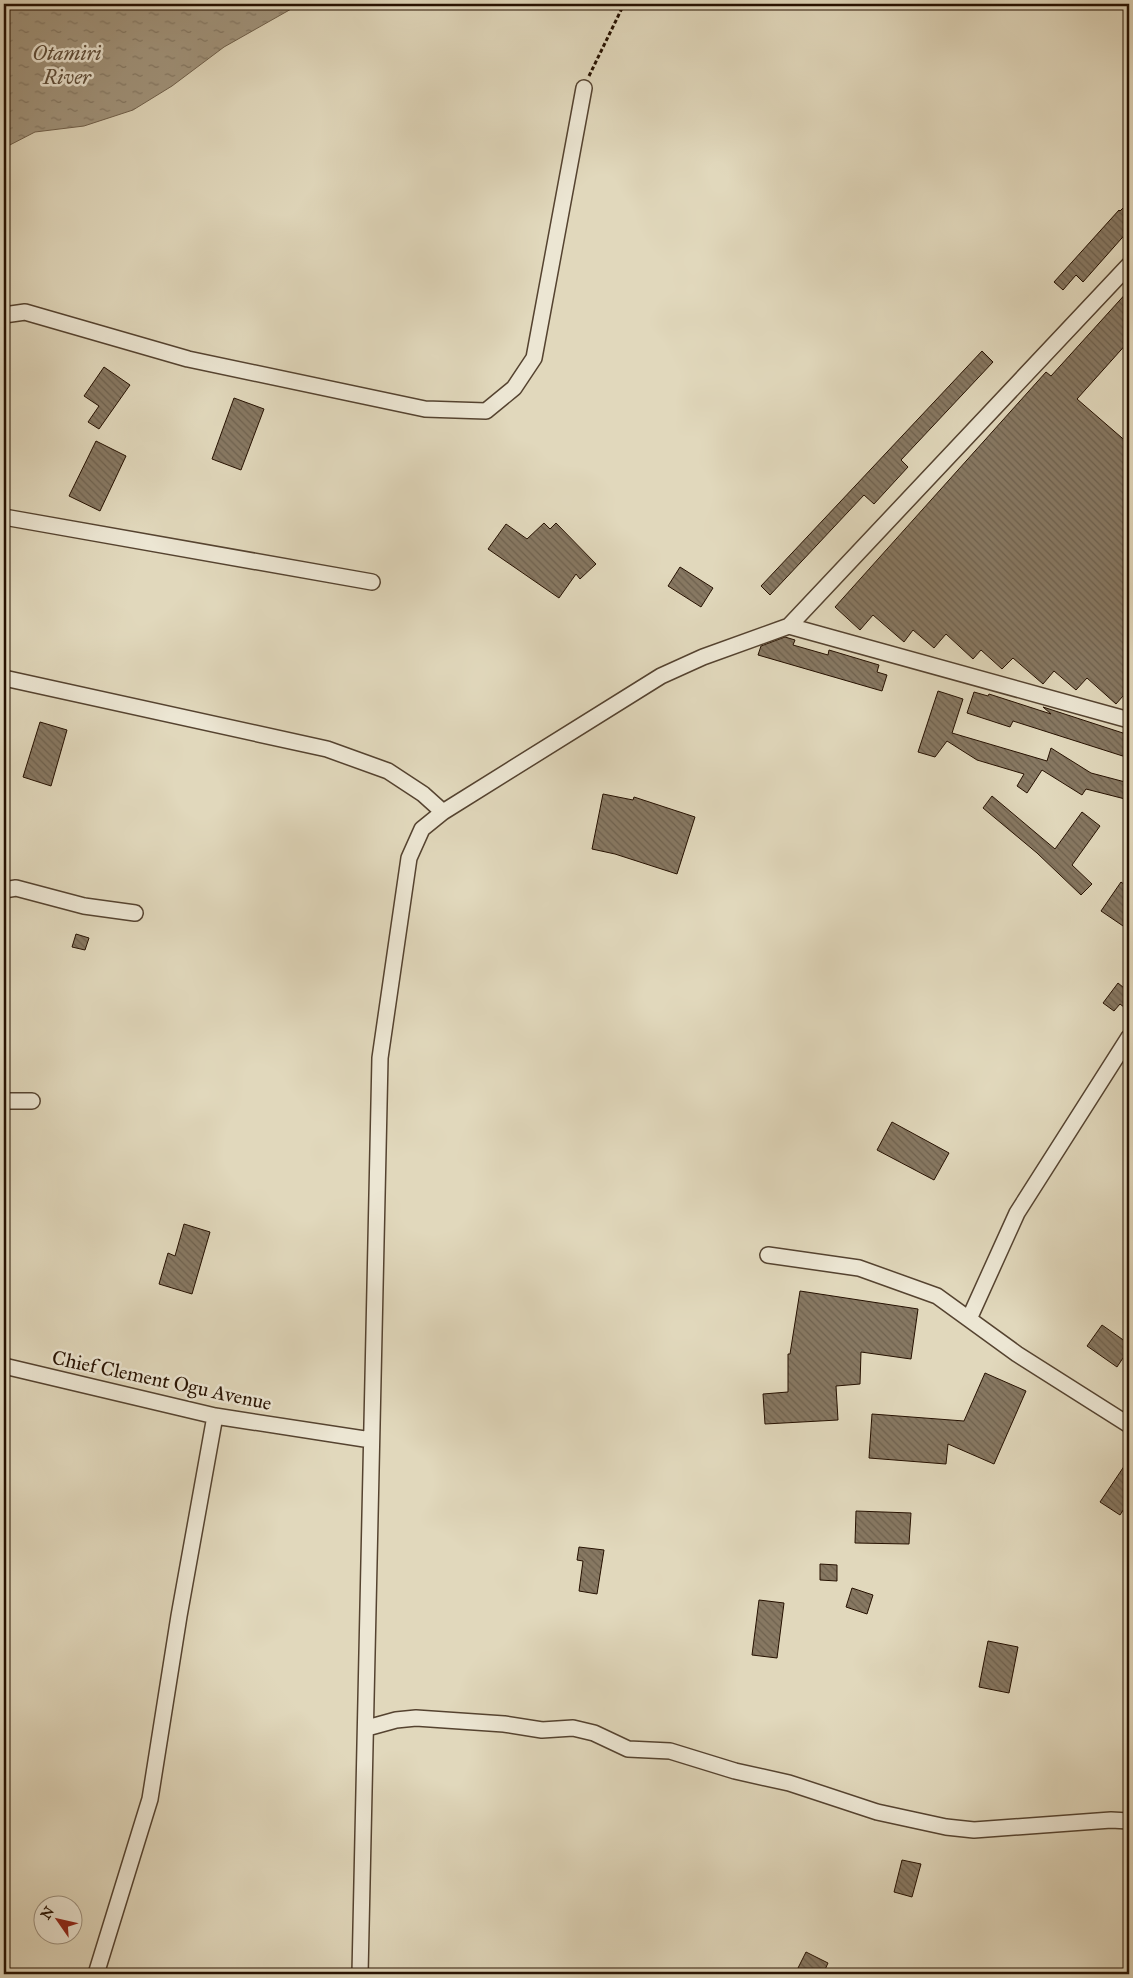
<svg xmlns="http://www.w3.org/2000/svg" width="1133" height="1978" viewBox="0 0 1133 1978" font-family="'IM FELL Great Primer',serif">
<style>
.water{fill:url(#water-ripples);stroke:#70604b}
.building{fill:url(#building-back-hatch);stroke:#261101}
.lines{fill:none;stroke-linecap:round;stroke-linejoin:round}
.minor-casing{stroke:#554330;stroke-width:18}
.path{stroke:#261101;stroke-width:3;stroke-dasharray:4 2.5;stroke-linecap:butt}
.minor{stroke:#ece6d3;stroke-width:15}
.labels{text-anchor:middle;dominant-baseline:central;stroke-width:5;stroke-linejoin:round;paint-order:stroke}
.street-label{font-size:20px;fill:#261101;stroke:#ece6d3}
.water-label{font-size:21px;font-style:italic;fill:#5d4c38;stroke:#ece6d3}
</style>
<defs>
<pattern id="water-ripples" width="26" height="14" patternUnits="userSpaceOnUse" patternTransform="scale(1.25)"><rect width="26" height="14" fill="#a1947c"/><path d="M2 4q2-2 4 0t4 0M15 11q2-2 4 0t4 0" fill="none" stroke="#837763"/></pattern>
<pattern id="building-back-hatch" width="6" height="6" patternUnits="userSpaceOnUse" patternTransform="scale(1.25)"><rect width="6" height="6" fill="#877862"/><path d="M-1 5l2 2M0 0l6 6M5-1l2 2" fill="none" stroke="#6e614e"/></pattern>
</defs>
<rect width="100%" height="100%" fill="#e1d8bc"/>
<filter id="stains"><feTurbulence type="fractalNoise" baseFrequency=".004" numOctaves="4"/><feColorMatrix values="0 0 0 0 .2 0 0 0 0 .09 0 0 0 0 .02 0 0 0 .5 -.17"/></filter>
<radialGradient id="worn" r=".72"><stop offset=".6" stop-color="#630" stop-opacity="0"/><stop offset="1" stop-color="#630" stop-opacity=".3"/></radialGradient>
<path class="water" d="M4,4H300L224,47L172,86L133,110L84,126L35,132L4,148Z"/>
<path class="building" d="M1129,202V230L1083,282L1076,275L1063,290L1054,282L1119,210L1120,211Z
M1129,290V341L1077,399L1129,444V702L1123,696L1116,704L1087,678L1076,690L1054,671L1043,684L1013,658L1002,669L981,650L973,659L946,634L934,648L913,630L904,642L873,615L860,630L835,607L1046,372L1051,376Z
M982,351L993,362L901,460L908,467L874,504L864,495L770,595L761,586Z
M104,367L130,385L99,429L88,422L99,406L84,396Z
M234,398L264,409L241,470L212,459Z
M96,441L126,456L100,511L69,496Z
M544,523L550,529L556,523L596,564L580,579L576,574L559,598L488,549L506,524L527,539Z
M680,567L713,588L701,607L668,586Z
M785,637L795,640L793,645L828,655L829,650L879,665L877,672L887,675L882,691L758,655L761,646Z
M938,691L963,699L952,733L1047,761L1051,748L1091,773L1129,783V800L1086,789L1082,795L1042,770L1027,793L1017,786L1024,774L977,760L947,741L935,757L918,752Z
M974,692L988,696L989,694L1051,714L1043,707L1129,735V758L1013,721L1010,727L967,713Z
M40,722L67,730L51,786L23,777Z
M603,794L633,800L634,797L695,817L677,874L615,854L592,849Z
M992,796L1055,849L1082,812L1100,826L1072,865L1092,884L1081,895L1037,853L983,808Z
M1121,882L1129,888V930L1101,911Z
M76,934L89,938L85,950L72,947Z
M1118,983L1129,992V1011L1120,1004L1114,1011L1103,1003Z
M892,1122L949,1153L934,1180L877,1150Z
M184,1224L210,1232L192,1294L159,1284L168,1253L175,1256Z
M800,1291L918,1309L911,1359L861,1352L860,1384L836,1386L838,1420L765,1424L763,1394L788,1392V1354H790Z
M1102,1325L1129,1344V1349L1117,1367L1087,1346Z
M985,1373L1026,1391L994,1464L948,1444L946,1464L869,1458L872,1414L964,1421Z
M1129,1459V1501L1120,1515L1100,1502Z
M856,1511L911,1513L909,1544L855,1543Z
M579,1547L604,1550L597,1594L579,1591L583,1561L577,1560Z
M820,1564L837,1565V1581L820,1580Z
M852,1588L873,1595L867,1614L846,1607Z
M759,1600L784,1603L777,1658L752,1655Z
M988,1641L1018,1647L1009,1693L979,1687Z
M902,1860L921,1864L912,1897L894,1892Z
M806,1952L828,1963L823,1974H795Z"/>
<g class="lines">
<defs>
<path id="minor" d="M1129,265L789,626L1129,720
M4,315L25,312L188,359L425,409L486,411L514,388L534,358L584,88
M4,517L372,582
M4,678L327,749L388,771L423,794L443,812
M4,890L16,888L84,906L135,913
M4,1101H32
M768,1255L859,1268L937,1296L1017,1354L1129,1425
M969,1319L1017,1213L1129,1037
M4,1366L215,1416L371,1440
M367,1728L396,1720L416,1718L504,1724L542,1730L573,1728L594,1733L628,1749L670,1751L735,1771L789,1783L877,1812L946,1827L974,1830L1111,1820L1129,1821
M96,1974L150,1799L179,1616L215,1416
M360,1974L380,1058L409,858L422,829L443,812L661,676L703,657L789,626"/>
</defs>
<use href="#minor" class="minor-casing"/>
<path class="path" d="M589,76L624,4"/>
<use href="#minor" class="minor"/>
</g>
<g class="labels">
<g class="street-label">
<text transform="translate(162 1380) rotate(12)">Chief Clement Ogu Avenue</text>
</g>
<g class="water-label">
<text x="67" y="53">Otamiri<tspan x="67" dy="24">River</tspan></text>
</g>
</g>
<rect width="1133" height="1978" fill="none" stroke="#e1d8bc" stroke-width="20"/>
<rect x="5" y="5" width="1123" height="1968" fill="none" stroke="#261101" stroke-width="2.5"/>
<rect x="10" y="10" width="1113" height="1958" fill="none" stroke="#261101"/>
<g transform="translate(58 1920) rotate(304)"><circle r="24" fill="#ece6d3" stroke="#9d917f"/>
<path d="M0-4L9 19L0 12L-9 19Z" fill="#8f2418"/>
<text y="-8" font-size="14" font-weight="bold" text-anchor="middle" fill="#261101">N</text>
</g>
<rect width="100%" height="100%" filter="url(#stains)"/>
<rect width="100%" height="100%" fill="url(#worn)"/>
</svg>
